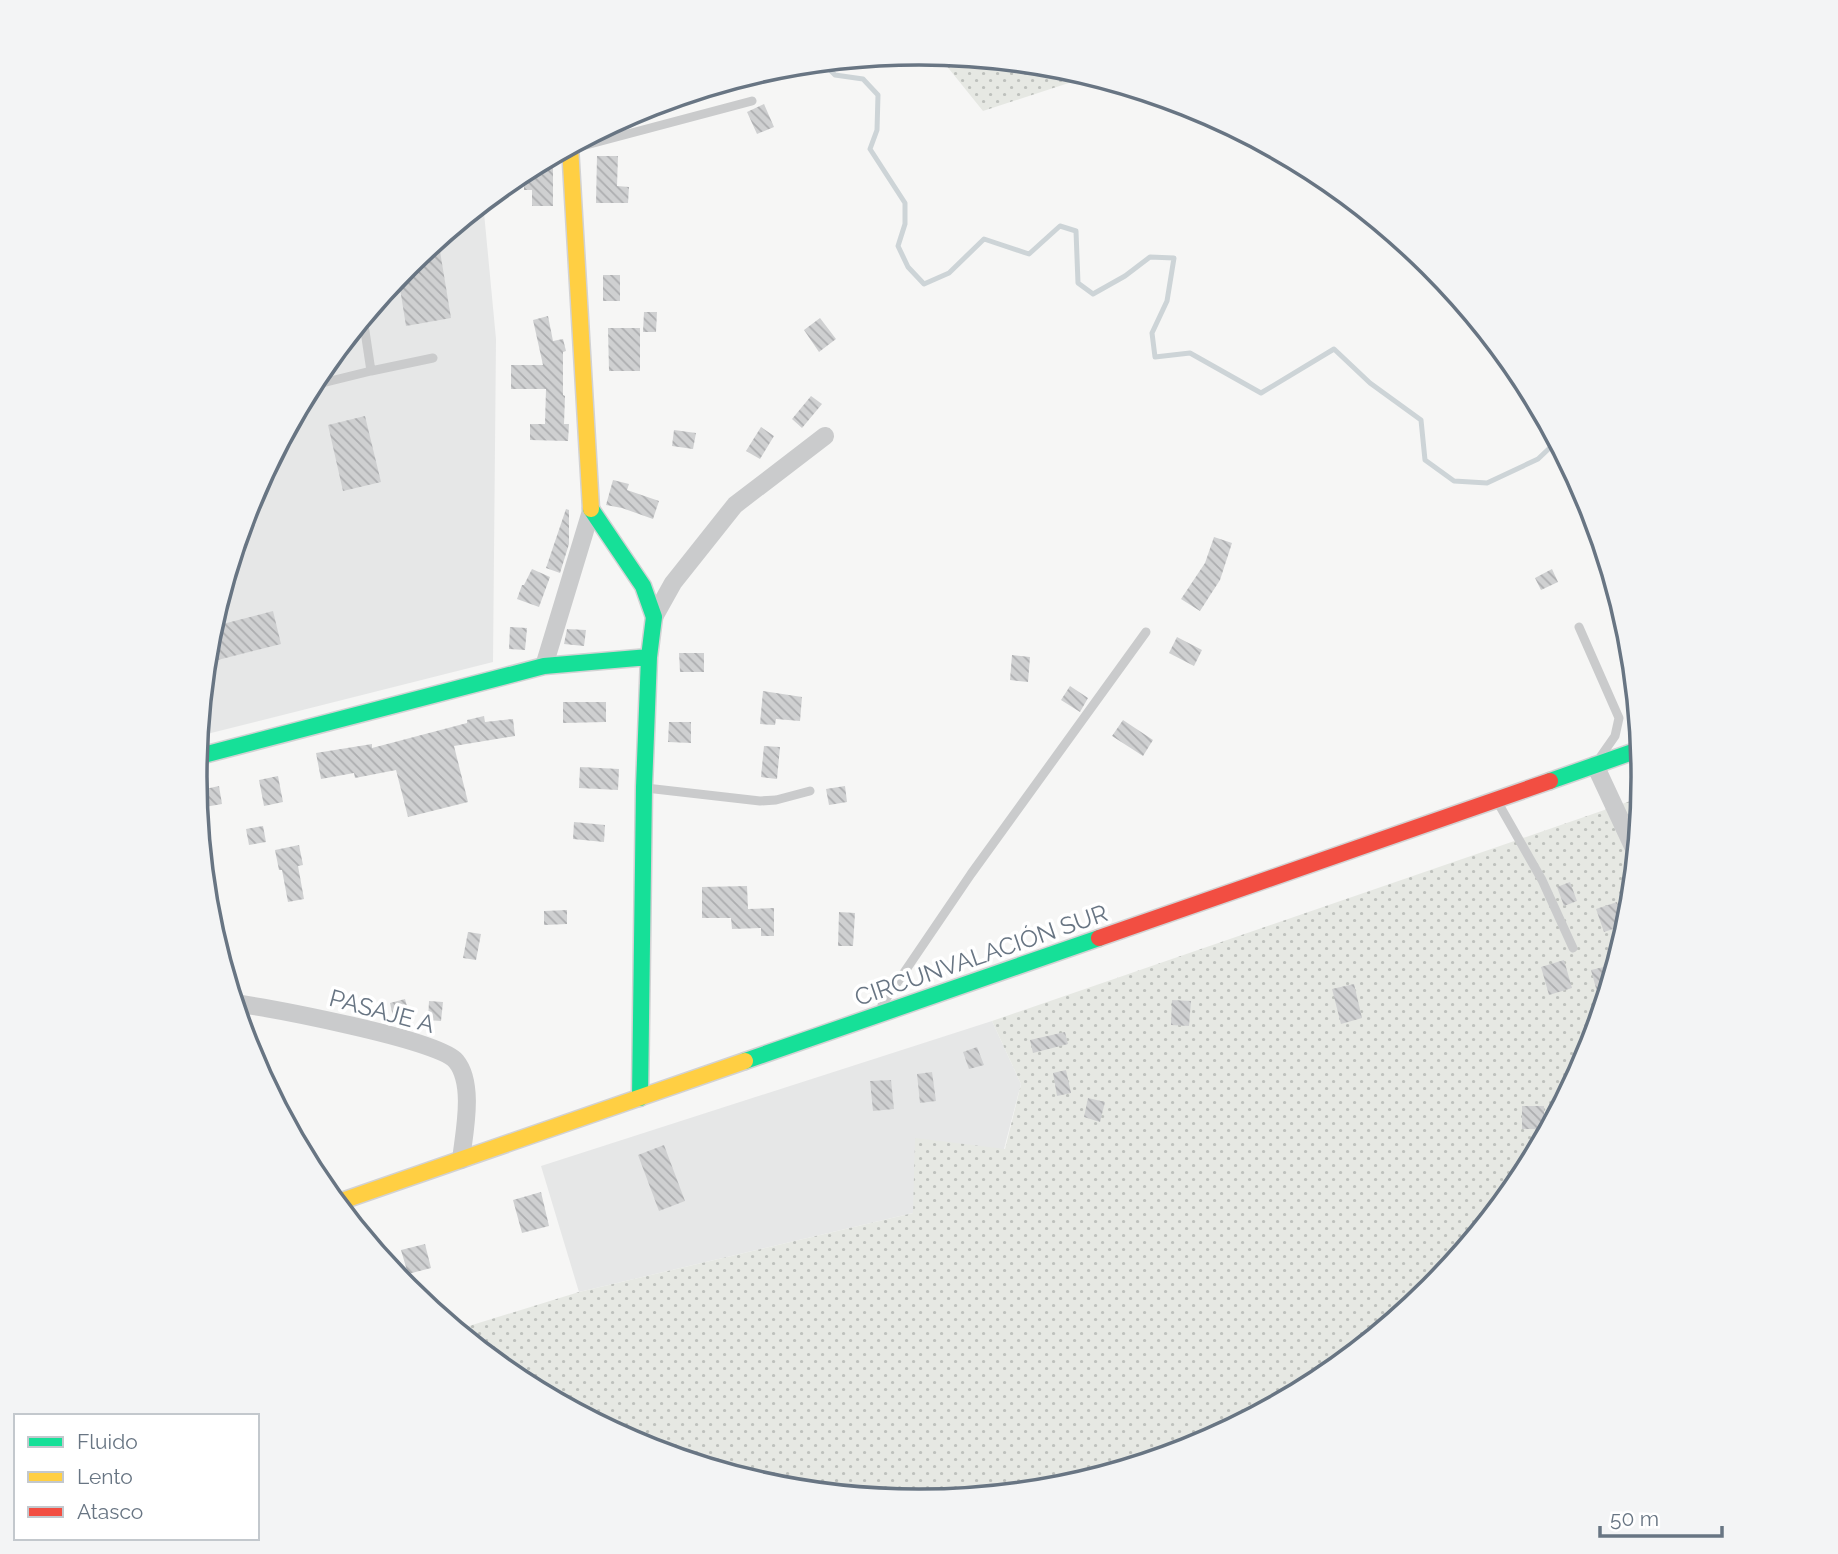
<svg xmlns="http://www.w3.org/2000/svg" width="1838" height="1554" viewBox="0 0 1838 1554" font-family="Raleway,sans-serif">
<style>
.built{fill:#e6e7e7}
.grass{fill:url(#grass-dots)}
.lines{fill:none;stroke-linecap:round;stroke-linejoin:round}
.stream{stroke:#cdd4d7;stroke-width:5}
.building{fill:url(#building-back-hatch)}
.fast-casing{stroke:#d2d2d3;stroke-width:19}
.slow-casing{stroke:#d2d2d3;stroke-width:19}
.jam-casing{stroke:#d2d2d3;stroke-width:19}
.lane{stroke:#cacbcc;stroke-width:9}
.street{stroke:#cacbcc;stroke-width:18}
.fast{stroke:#16e098;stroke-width:16}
.slow{stroke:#ffcf43;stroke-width:16}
.jam{stroke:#f24e42;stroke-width:16}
.labels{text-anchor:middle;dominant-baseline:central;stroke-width:7;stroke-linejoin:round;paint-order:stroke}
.street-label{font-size:24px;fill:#687583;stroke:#fff}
.rim{fill:none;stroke:#687583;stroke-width:3.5}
</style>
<defs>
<pattern id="grass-dots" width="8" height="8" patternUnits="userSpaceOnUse" patternTransform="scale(1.75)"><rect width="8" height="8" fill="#e6e8e3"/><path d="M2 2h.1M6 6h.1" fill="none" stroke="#bec1bd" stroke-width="1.8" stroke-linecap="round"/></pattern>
<pattern id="building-back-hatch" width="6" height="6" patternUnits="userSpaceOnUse" patternTransform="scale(1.75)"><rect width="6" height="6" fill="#cfd0d1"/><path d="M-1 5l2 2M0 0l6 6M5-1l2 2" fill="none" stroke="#acadaf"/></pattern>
</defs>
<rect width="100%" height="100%" fill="#f6f6f5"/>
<path class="built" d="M483,202L496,339L493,662L199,736L209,635L250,499L317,374L407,264Z
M992,1021L1021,1084L1004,1149L913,1213L579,1292L541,1166Z"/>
<path class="grass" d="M937,54L1061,67L1090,76L983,111Z
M1642,797L1629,919L1588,1055L1521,1180L1431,1290L1321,1380L1196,1446L1060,1488L1049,1489L919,1501L777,1487L641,1446L516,1379L456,1330L579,1292L913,1213L915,1138L1005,1149L1021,1084L992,1021Z"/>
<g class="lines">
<path class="stream" d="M822,62L835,75L863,79L878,95L877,130L870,149L905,203V224L898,246L908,267L924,284L949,273L984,239L1029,254L1060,226L1076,231L1078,283L1093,294L1125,276L1150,257L1174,258L1167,301L1152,333L1155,357L1190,353L1261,393L1334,349L1370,383L1421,420L1425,460L1454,481L1487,483L1538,459L1557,441"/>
</g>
<path class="building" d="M764,104L774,127L757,134L747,112Z
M553,155V206H532V190H524V171Z
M597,156H618L617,186L629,187L628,203H596Z
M438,239L451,318L406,326L398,276L407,264Z
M603,275H620V301H603Z
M644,312H657L656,332H643Z
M548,316L553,341L563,339L566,351L563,352V395L565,396L564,424H569L568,441L530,440V424H545L546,389H511V365H543L533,320Z
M820,318L836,339L819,352L804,330Z
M608,328H640V371H609Z
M811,396L822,404L802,428L792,419Z
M365,416L381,482L343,491L328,425Z
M761,427L774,436L760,459L746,451Z
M674,430L696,433L693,449L672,446Z
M613,480L629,484L627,490L659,501L653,519L622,508L606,505Z
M566,509L569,510V544L560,573L546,568Z
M1214,537L1232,543L1220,580L1200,611L1181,599L1205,563Z
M532,569L550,577L539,607L517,599L522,585H524Z
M1552,569L1558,582L1541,590L1535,578Z
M273,611L281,644L206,663L211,627Z
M510,627L527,628L525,650L509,649Z
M567,629L586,630L584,646L564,644Z
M1177,637L1202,650L1194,666L1169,653Z
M679,653H704V672H680Z
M1012,655L1030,657L1028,682L1010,680Z
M1070,686L1088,698L1080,712L1061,700Z
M763,691L802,697L800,721L776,719L775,725L760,724Z
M563,702H606V722L563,723Z
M484,716L485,722L513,719L515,736L454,746L468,802L408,817L396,770L355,778L354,773L321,779L316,753L372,744V748L467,723V720Z
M1123,720L1153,740L1143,756L1112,736Z
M669,722H691V743L668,742Z
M764,746L780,747L777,779L761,777Z
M580,767L619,769L618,790L579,788Z
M278,776L283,802L264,806L259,780Z
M219,786L222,804L199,808L196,791Z
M845,786L847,802L829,805L826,789Z
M574,822L605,825L604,842L573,839Z
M263,826L266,842L249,845L246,829Z
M299,845L303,865L298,866L304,899L288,902L282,870H279L275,850Z
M1570,882L1577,901L1564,906L1557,887Z
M747,886L748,909L774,908V936H761V928L732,929L731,918H702V887Z
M1617,902L1625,925L1604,932L1596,909Z
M567,910V924L544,925V911Z
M839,912L855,913L853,946H838Z
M468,932L481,934L476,960L463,958Z
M1564,960L1572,988L1549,995L1541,967Z
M1608,966L1611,979L1602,1010L1591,970Z
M1354,984L1362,1018L1341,1024L1332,989Z
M405,999L410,1017L394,1021L390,1003Z
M1172,1000L1191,1001L1189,1026L1171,1025Z
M429,1001L443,1002L441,1021L428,1020Z
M1065,1032L1068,1044L1033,1053L1030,1040Z
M977,1047L984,1065L969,1069L963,1052Z
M1066,1070L1071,1093L1057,1096L1053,1073Z
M932,1072L936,1101L920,1103L917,1074Z
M891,1080L894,1109L873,1111L870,1081Z
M1088,1098L1105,1102L1100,1122L1084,1117Z
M1522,1106H1544V1129H1522Z
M664,1145L685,1201L659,1211L638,1155Z
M541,1192L549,1226L522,1233L513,1200Z
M425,1244L431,1268L408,1274L401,1250Z"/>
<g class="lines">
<defs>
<path id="fast" d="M591,509L643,586L654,617L649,657L644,787L640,1098
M196,757L544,666L649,657
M1550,781L1641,749
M745,1061L1099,938"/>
<path id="slow" d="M570,146L591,509
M336,1203L745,1061"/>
<path id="jam" d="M1099,938L1550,781"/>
</defs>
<use href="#fast" class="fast-casing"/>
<use href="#slow" class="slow-casing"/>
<use href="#jam" class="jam-casing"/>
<path class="lane" d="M571,149L752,101
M363,318L371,371
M310,386L371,371L433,358
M1579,627L1619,718L1615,736L1601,756
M646,788L760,801L776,800L810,791
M1497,801L1542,880L1573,948
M882,1005L971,874L1146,632"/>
<path class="street" d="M654,617L673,583L735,505L825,436
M544,666L591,511
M1595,765L1636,853
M234,1003C269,1008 438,1039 456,1061C475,1084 464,1133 461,1160"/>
<use href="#fast" class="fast"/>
<use href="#slow" class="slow"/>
<use href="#jam" class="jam"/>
</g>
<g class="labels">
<g class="street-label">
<text transform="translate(981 955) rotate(-19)">CIRCUNVALACIÓN SUR</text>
<text transform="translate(382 1011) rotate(15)">PASAJE A</text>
</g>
</g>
<path d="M0 0H1838V1554H0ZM207 777a712 712 0 1 1 1424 0a712 712 0 1 1-1424 0Z" fill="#f3f4f5" fill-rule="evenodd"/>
<path class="rim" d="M207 777a712 712 0 1 1 1424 0a712 712 0 1 1-1424 0Z"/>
<rect x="14" y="1414" width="245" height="126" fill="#ffffff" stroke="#c3c8cd" stroke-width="2"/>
<rect x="28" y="1437" width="35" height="10" fill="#16e098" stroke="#c3c8cd" stroke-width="2"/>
<text x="77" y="1449" font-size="21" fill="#687583">Fluido</text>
<rect x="28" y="1472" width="35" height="10" fill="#ffcf43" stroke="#c3c8cd" stroke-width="2"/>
<text x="77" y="1484" font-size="21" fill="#687583">Lento</text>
<rect x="28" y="1507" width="35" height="10" fill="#f24e42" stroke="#c3c8cd" stroke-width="2"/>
<text x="77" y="1519" font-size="21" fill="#687583">Atasco</text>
<path d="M1600 1526v10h122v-10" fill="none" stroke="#687583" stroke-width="3.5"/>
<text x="1610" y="1526" font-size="21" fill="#687583" stroke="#ffffff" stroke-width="5" paint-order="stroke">50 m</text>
</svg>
